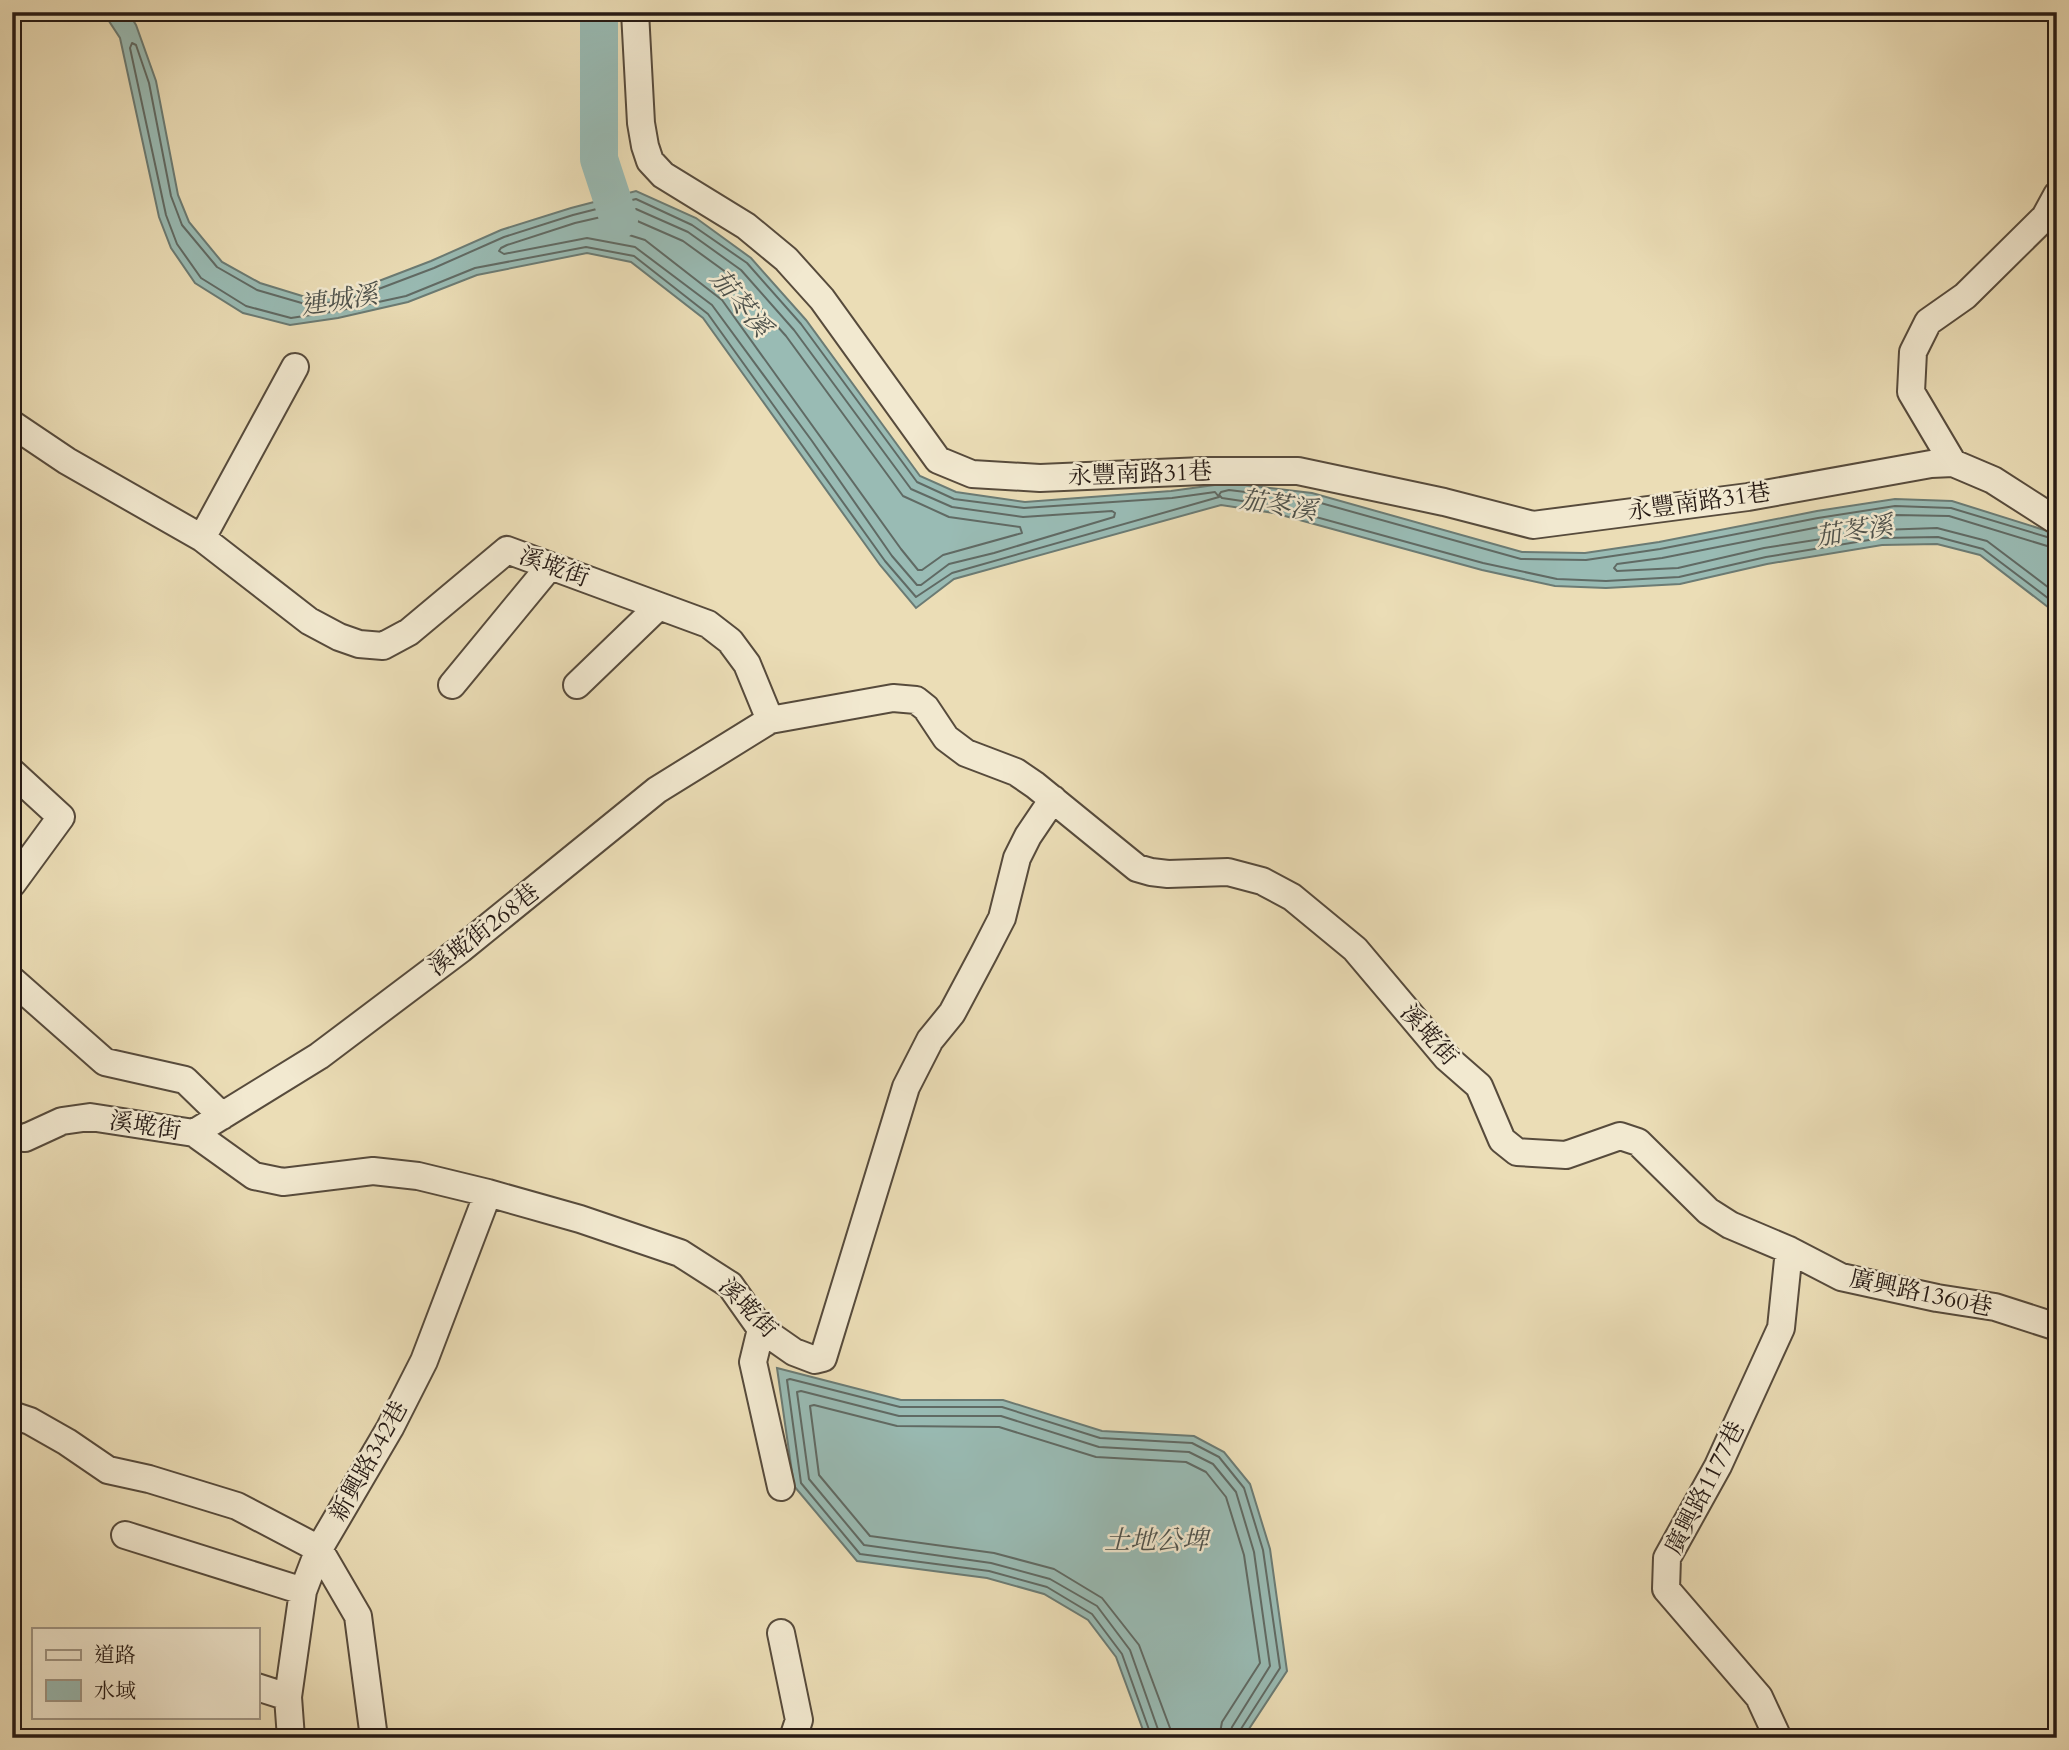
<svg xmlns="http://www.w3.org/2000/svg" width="2069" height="1750" viewBox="0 0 2069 1750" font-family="Cardo,'Noto Serif TC',serif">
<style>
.water{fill:#99bbb4;stroke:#6b7b74;stroke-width:2}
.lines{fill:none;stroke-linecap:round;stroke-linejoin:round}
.shore{stroke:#606a64;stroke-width:2}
.river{stroke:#99bbb4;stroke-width:38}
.minor-casing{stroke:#574b3c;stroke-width:30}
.minor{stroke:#f2e9d0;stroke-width:26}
.labels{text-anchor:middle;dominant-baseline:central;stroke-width:5;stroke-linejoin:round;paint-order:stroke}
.street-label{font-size:24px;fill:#261a14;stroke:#f2e9d0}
.water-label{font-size:26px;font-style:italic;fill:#4e524c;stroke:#f2e9d0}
</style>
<rect width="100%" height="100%" fill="#ebddb6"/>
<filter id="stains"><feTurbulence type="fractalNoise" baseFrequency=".00286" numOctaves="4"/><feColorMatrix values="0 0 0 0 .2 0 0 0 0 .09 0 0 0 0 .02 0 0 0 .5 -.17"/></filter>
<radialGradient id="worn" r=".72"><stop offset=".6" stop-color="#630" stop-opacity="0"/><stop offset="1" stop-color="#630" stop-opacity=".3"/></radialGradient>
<path class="water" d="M103,12H128L136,25L156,81L178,195L189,222L222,262L260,283L312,299L358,289L431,261L501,230L571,208L636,191L696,218L751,258L806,320L920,476L956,492L1025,502L1171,491L1229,483L1312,493L1522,552L1585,553L1659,542L1817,511L1895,499L1952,501L2057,534V614L1980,555L1937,544L1882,545L1767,564L1680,584L1606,588L1555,586L1482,570L1274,513L1221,505L954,579L916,608L880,565L703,318L631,262L587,253L477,275L408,302L338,318L290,325L243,313L195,283L171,248L159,217L120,38Z
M777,1368L901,1400H1003L1102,1431L1194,1436L1224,1452L1250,1484L1270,1549L1287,1671L1243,1738H1146L1116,1657L1088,1620L1044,1594L987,1578L857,1561L794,1486Z"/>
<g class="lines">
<path class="shore" d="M132,43L136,45L149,83L171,196L182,225L217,267L257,290L312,306L360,296L434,268L504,237L573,215L636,199L692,225L747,263L801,324L917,482L954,499L1024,508L1172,498L1215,492L1219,497L952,573L916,597L885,561L708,314L634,256L586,247L475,268L406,296L337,311L291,318L246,306L201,278L177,244L166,215L130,48Z
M636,209L688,232L741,270L794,330L911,489L952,507L1023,517L1112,511L1115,513L1114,517L994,553L949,564L921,585H917L892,556L812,441L712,305L635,247L587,238L504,254L499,251L501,248L507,245L575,223Z
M635,220L683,241L734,278L786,336L903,496L949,517L1020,527L1022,533L943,555L922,570H918L901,549L722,300L645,240L610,229L612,225Z
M2057,540L1951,508L1895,506L1818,518L1660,549L1586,560L1521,559L1310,500L1229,490L1221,492L1219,495L1222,498L1276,506L1483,563L1557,579L1606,581L1679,577L1766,557L1881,538L1938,537L1983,549L2057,605
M2057,549L1949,516L1896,515L1819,527L1662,558L1617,564L1614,568L1617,571L1678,568L1764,548L1880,530L1937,528L1987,541L2057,594
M1152,1738L1122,1654L1092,1614L1047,1587L989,1571L860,1554L801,1483L787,1380L790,1379L900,1407H1002L1100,1438L1192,1443L1219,1457L1244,1488L1263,1550L1280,1668L1239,1732L1238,1738
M1161,1738L1130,1650L1097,1606L1050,1579L991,1563L864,1545L809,1479L797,1392L801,1391L899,1416H1001L1099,1447L1189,1452L1213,1464L1236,1492L1254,1552L1270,1666L1232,1727L1229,1738
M1171,1738L1170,1728L1139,1645L1102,1598L1054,1569L994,1553L870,1536L819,1475L810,1406L814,1405L897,1426L999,1427L1096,1457L1186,1462L1206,1472L1226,1497L1244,1555L1260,1663L1222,1722L1219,1738"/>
<path class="river" d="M599,12V159L619,220"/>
<defs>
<path id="minor" d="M635,12L641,123L645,146L650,161L663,175L746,226L786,259L822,299L938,460L972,474L1040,478L1203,471H1298L1444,502L1533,525L1748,497L1931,464L1953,463L1993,480L2057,521
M12,424L67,461L202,538L309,621L339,637L359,644L383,646L409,632L507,550L708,624L730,641L747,664L770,720
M1953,463L1911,392L1913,352L1928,322L1965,296L2045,217L2057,195
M202,538L295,367
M452,685L550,566
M577,685L659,606
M12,772L61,817L12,884
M12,980L105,1062L185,1080L222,1116
M194,1133L319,1056L461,949L657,790L770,720L893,698L916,700L926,708L946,738L966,753L1016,772L1035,785L1137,868L1151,872L1168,874L1228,872L1262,881L1292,897L1355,949L1447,1058L1479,1086L1502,1140L1517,1152L1566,1155L1620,1136L1638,1142L1708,1211L1730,1225L1789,1250L1841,1277L1937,1298L1995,1307L2057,1327
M12,1137L25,1138L62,1121L90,1117L194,1133L254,1176L283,1182L373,1171L418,1176L488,1193L580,1219L680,1253L730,1285L761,1329L794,1352L815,1360L823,1358L906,1087L930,1040L952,1013L984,953L1002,918L1017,858L1028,836L1053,799
M761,1329L753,1362L781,1487
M12,1415L30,1421L67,1442L108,1470L149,1479L237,1506L319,1549L358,1616L374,1738
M125,1535L303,1591
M781,1633L799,1720L793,1738
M257,1687L288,1697
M291,1738L288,1697L303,1591L319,1549L390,1428L424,1361L488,1193
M1778,1738L1759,1697L1666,1589L1667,1558L1718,1466L1781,1328L1789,1250"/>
</defs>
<use href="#minor" class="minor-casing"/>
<use href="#minor" class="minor"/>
</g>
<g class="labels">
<g class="street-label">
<text transform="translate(1140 474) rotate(-2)">永豐南路31巷</text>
<text transform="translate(1699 502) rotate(-8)">永豐南路31巷</text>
<text transform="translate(554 567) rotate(20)">溪墘街</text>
<text transform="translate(484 930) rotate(-38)">溪墘街268巷</text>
<text transform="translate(1429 1035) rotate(48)">溪墘街</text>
<text transform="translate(145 1126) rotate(9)">溪墘街</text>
<text transform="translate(1921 1293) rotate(12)">廣興路1360巷</text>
<text transform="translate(748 1308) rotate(46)">溪墘街</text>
<text transform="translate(369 1461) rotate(-61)">新興路342巷</text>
<text transform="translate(1705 1488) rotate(-63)">廣興路1177巷</text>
</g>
<g class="water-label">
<text transform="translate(339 300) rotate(-9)">連城溪</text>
<text transform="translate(741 303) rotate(50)">茄苳溪</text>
<text transform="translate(1278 505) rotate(9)">茄苳溪</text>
<text transform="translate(1854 531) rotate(-9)">茄苳溪</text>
<text x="1156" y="1540">土地公埤</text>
</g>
</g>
<rect width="2069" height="1750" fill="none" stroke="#ebddb6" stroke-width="42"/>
<rect x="14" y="14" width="2041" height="1722" fill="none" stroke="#261a14" stroke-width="3.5"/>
<rect x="21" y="21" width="2027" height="1708" fill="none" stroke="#261a14" stroke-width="2"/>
<rect x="32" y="1628" width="228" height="91" fill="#f2e9d0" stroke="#a09685" stroke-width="2"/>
<rect x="46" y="1650" width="35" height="10" fill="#f2e9d0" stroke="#a09685" stroke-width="2"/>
<text x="94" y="1662" font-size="21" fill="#261a14">道路</text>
<rect x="46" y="1680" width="35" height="21" fill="#99bbb4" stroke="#a09685" stroke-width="2"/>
<text x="94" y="1698" font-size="21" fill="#261a14">水域</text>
<rect width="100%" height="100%" filter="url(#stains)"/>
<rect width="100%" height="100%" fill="url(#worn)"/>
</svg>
